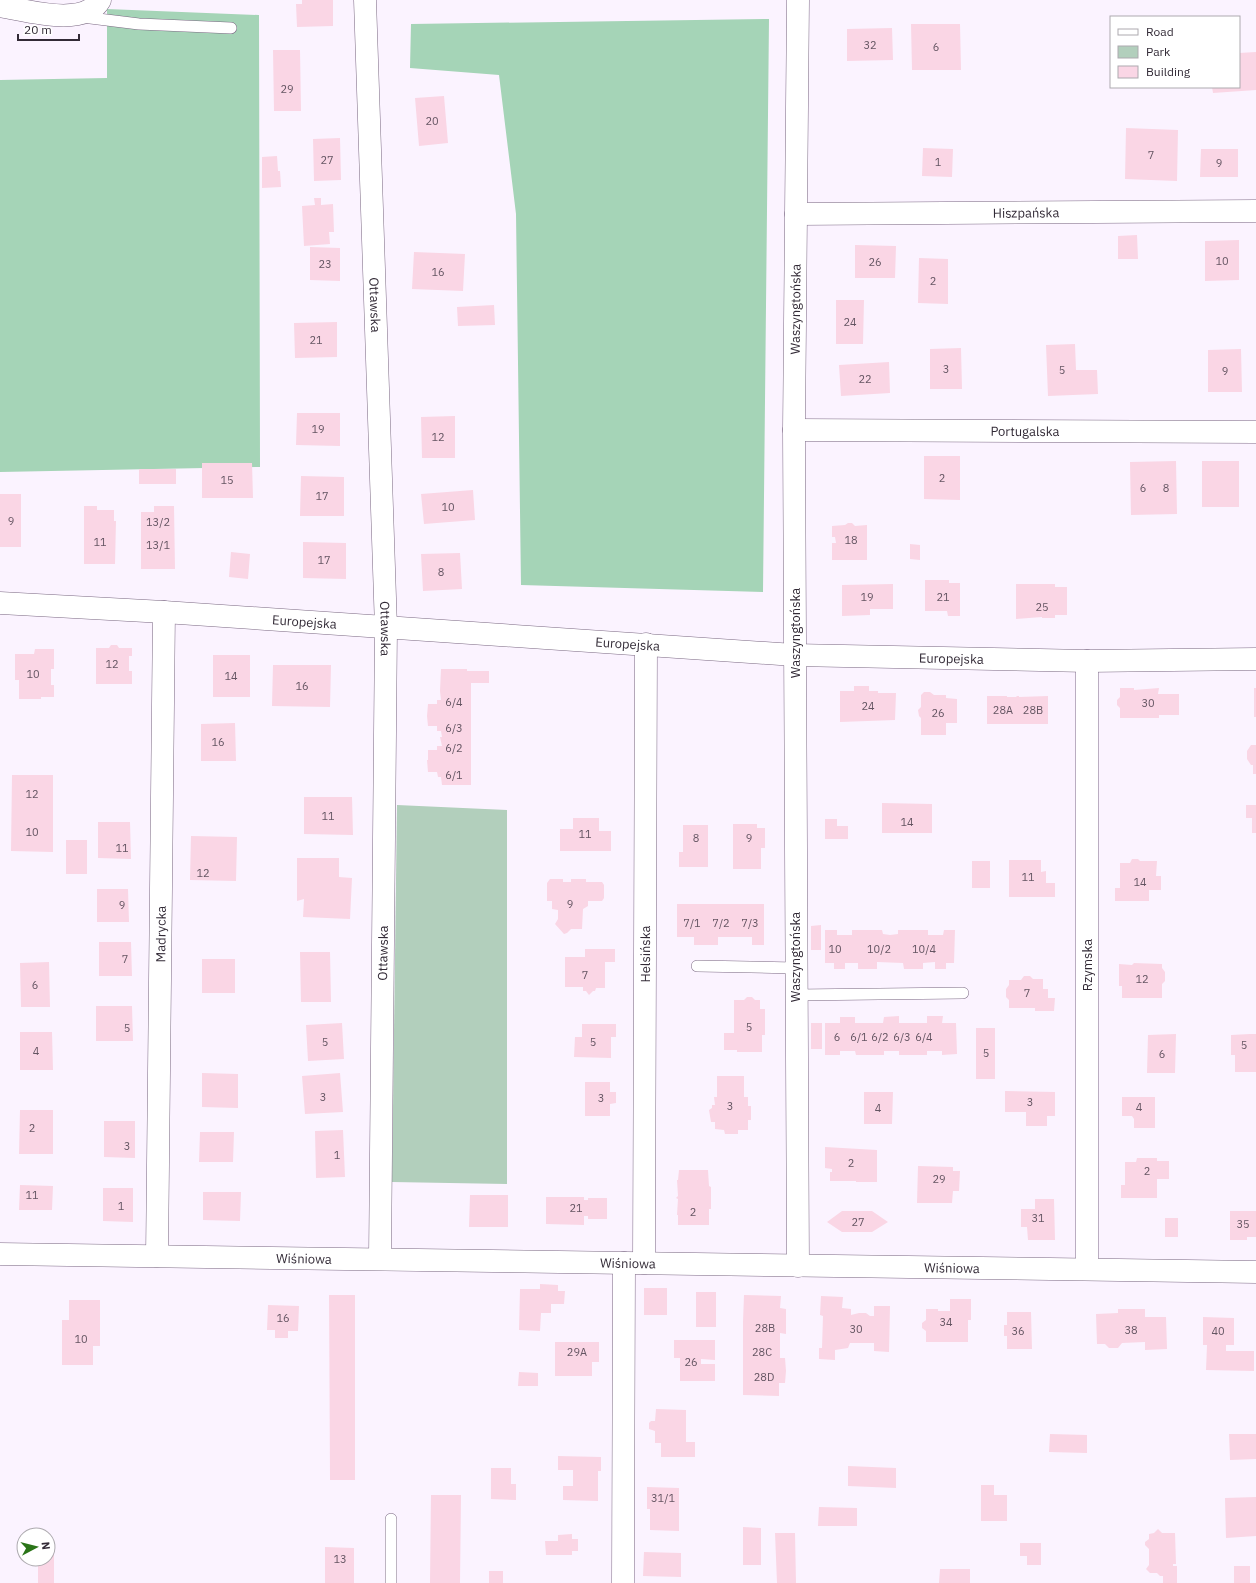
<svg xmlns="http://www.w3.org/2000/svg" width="1256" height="1583" viewBox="0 0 1256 1583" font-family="'IBM Plex Sans',sans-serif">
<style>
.green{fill:#b2cfbc}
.forest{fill:#a5d4b7}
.building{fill:#fad6e5}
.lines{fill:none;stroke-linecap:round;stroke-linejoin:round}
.service-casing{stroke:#7b6983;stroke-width:12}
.minor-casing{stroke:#7b6983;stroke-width:23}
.service{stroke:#fff;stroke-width:11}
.minor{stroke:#fff;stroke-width:22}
.labels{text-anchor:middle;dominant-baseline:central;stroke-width:3;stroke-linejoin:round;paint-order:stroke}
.number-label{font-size:11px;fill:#645562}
.street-label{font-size:13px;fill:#322a36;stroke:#fff}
</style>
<rect width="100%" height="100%" fill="#fbf3ff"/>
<path class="green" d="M397,805L507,810V1184L392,1182Z"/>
<path class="forest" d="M107,9L259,15L260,467L0,472V80L107,78Z
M769,19L763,592L521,585L516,214L499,75L410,68L411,24Z"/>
<path class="building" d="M302,0H333V26L297,27L296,4H302Z
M911,24H960L961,70H912Z
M892,28L893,60L847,61V29Z
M273,50H300L301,111H274Z
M1256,52V90L1213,93L1212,87H1239V53Z
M444,96L448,143L419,146L415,98Z
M1126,128L1178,130L1177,181L1125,179Z
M340,138L341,180L314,181L313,139Z
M923,148L953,149L952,177L922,176Z
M1201,149H1238V177H1200Z
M277,156L278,171H280L281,187L262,188V157Z
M314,198H321V205L333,204L334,232H329L330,244L304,246L302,206L315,205Z
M1137,235L1138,259H1118V236Z
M1239,240V280L1205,281V241Z
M855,245L896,246L895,278H855Z
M310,247L340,248V281L310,280Z
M414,252L465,254L463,291L412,289Z
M919,258L948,259V304L918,303Z
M836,300H864L863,344H836Z
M494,305L495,325L458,326L457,307Z
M337,322V357L295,358L294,323Z
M1075,344L1076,370H1097L1098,394L1048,396L1046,345Z
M961,348L962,389H930V349Z
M1241,349L1242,392H1208V350Z
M889,362L890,393L841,396L839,365Z
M297,413H340V446L296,445Z
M455,416V458H422L421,417Z
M924,456H960V500L924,499Z
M1176,461L1177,514L1131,515L1130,462Z
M1202,461H1239V507H1202Z
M202,463H252L253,498H202Z
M139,469H176V484H139Z
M301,476L344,477V516H300Z
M473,490L475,520L424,524L421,494Z
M0,494H21V547H0Z
M84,506H97V510H114V521H116L115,564H84Z
M154,506H174L175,569H141V512H154Z
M848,523H852L855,526L867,525V560H832V543H836L835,537H832V526L845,525Z
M303,542L346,543V579L303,578Z
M910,544L920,545V560L910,559Z
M231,552L250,554L248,579L229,577Z
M460,553L462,589L423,591L421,554Z
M925,580H949V583H960V616H948L947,611H925Z
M893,584V609H870V615L842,616V585Z
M1016,584H1055V587H1067V615H1055V618H1042V617L1016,619Z
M111,645H117L119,648H132V656H129V671H132V684H96V648H109Z
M35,649H54V669H51V685H54V697H41V699H19V680H15V654H34Z
M213,655H250V697H213Z
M273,665H331L330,707L272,706Z
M441,669H467V671H489V683H471V785H442L441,777H438L437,772H428L427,760H428V750H437V746H442L440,737H442L441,731H437V726H428L427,716L428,704H437V700H441L440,691Z
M854,686H869V691H878V693H896L895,720L840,722V691H854Z
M1120,688H1134V690L1159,688L1158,694H1179V715H1159V718H1120V708L1117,705V700L1120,697Z
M1254,688H1256V717H1254Z
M924,692H930L934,695H946V698L957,699V723H946V735H921V718L919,716L918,710L921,707V695Z
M987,696H1007V697H1016L1017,696H1019V697L1048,696V724H987Z
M235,723L236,761H201V724Z
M1251,745H1256V774H1253V765H1251L1247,759V751Z
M12,775H53V852L11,851Z
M304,797H352L353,835L304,834Z
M882,803L932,804V833H882Z
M1246,805H1256V833H1252V818H1246Z
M573,818H599V831H611V851H560V829H573Z
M825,819H837V826H848V839H825Z
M98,822H130L131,859L98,858Z
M733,824H757V828H765V848H761V869H733Z
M683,825H708V867H679V852H683Z
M191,836L237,837L236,881L190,880Z
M66,840H87V874H66Z
M297,858H339V877L352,878L350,919L303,917L304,899L297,901Z
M1132,859H1138L1140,861H1157L1156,876H1161V890H1149V901H1115V888H1120V863H1130Z
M1009,860H1041V872L1046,871V883H1055V897H1009Z
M972,861H990V888H972Z
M550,879H563V882H571V879H586V882H602L604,885V898L602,901H588V906L583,909L582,929H571L567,933L564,934L555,924L558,919V910L552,909V901H547V883Z
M97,889H128L129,922H97Z
M677,904H764V945H752V937H718V945H694V937H677Z
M821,925V950H811V926Z
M825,930H837V935H852V930H882L883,934L890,935L898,934V930H928V935H943L944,930H955L954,963H946V969H935V962L923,963V969H904L903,963L877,962V969H858V963H845V969H834V963H825Z
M99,942H131L132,976H99Z
M585,949H615V962H605V988H596L595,991H593L589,995L586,991H583V987H565V957H585Z
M300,952H330L331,1002H301Z
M202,959H235V993H202Z
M49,962L50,1007H21L20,963Z
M1134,963L1162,964V968L1165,972V981L1162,984V998H1122V986H1119V964L1132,965Z
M1024,976H1030L1033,979H1043V989H1048V998H1055L1054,1011H1035V1008H1009V1000L1006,997V989L1009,985V980H1021Z
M747,997H752L755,1000H760V1009H765V1035H762V1052H737V1050H724V1033H734V1000H744Z
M96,1006H132L133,1041H96Z
M899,1016V1023H927V1016H943L942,1023H956L957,1054L942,1055V1051H927V1055H899V1051H884V1055H856L855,1051H840V1055H825V1023H840V1017H855V1023H883L884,1017Z
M342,1023L344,1059L308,1061L306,1025Z
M811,1023H822V1049H811Z
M582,1024H616V1037H611V1058L574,1057L575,1037H582Z
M976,1028H995V1079H976Z
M20,1032H52L53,1070H20Z
M1176,1034L1175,1073H1147L1148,1035Z
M1250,1034H1256V1072H1235V1055H1231V1035Z
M202,1073L238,1074V1108L202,1107Z
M340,1073L343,1112L305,1114L302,1076Z
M717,1076H744V1097H748V1106H751V1120H748V1130H738V1134H725L724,1130L715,1129V1122H711L709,1110L712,1108V1105H715L714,1097H717Z
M585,1082H610V1092H616V1103L610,1104V1116H585Z
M1005,1091L1055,1092V1116H1047V1126H1026V1112H1005Z
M864,1092H893L892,1124H864Z
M1122,1097H1155V1128H1134V1119L1132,1116H1122Z
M20,1110H53V1154H19Z
M104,1121H135V1158L104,1157Z
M343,1130L345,1177L316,1178L315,1131Z
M200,1132H234L233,1162H199Z
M825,1147L877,1150V1182H856V1181H830V1172H832V1169L825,1168Z
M1137,1158H1157V1161H1169V1179H1157V1198H1121V1185H1125V1162H1136Z
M918,1166L953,1167V1171H960L959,1191H953L952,1203H917Z
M679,1170H708L709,1186L711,1187V1209H709V1225H678V1215H677L678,1199L676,1198L678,1196L677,1180H678Z
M20,1185L53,1186L52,1210H19Z
M103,1188H133V1222L103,1221Z
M203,1192H241L240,1221L203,1220Z
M470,1195H508V1227H469Z
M546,1197H584V1200H588V1198H607V1219H588V1216H584V1225L546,1224Z
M1035,1199H1054L1055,1240H1028L1027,1227H1021V1209H1035Z
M842,1211H872L888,1222L872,1232H842L827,1222Z
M1230,1211H1256V1237H1247V1240H1230Z
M1165,1218H1178V1237H1165Z
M540,1284L558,1285V1291H565L564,1304H551V1313H541L540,1331L519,1330L520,1289H540Z
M644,1288H667V1315H644Z
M696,1292H716V1327H696Z
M329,1295H355V1480H330Z
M744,1295L781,1296L780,1308L786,1309V1334L780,1333V1358H785L786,1371L785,1383H779V1396L743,1395V1322Z
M821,1296L843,1297L842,1308L851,1309V1315L859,1313H866L870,1316H874V1306H890L889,1352L874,1351V1343H850L848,1348L835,1350V1360L819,1359V1348H822L823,1316L820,1315Z
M950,1299H971V1320H968V1342H926V1331L922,1328V1323L926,1320V1309H938V1311H950Z
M69,1300H100V1346H93V1365H62V1320H69Z
M268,1305L299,1306L298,1331H288V1338H275V1330H267Z
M1118,1309H1145V1317H1166L1167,1349L1145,1350V1342L1122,1343L1118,1348H1109L1105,1344H1097L1096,1314L1118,1313Z
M1007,1312H1031L1032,1349H1007V1336H1004V1325H1007Z
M1203,1317L1234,1318V1345H1226V1351H1254V1371L1206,1370L1207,1345H1203Z
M674,1340H715V1360L701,1359V1364H715V1381H680V1358H674Z
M555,1342H599V1362H592V1376H555Z
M519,1372L538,1373V1386H518Z
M656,1409L686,1410V1442H695V1457H661V1443H655V1431L649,1429V1423L651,1421H655Z
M1050,1434L1087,1435V1453L1049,1452Z
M1229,1434H1256V1459L1230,1460Z
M558,1456L601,1457V1471H598V1501L563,1500V1486H573V1470H558Z
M848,1466L896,1468V1488L848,1486Z
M491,1468H511V1484H516V1500L491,1499Z
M981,1485H994V1495H1007V1521H981Z
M647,1487L679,1488V1531L650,1530V1509H647Z
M431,1495H461L460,1583H430Z
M1256,1497V1536L1226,1538L1225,1498Z
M819,1507L857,1508V1526H818Z
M743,1527L761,1528V1565H743Z
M1158,1529L1162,1533H1175L1176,1564H1173V1566H1177V1583H1163V1576H1160L1157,1573H1150L1146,1569L1149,1565V1549L1145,1545V1542L1149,1539V1534L1154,1533Z
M775,1533H795L796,1583H777Z
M572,1534V1539H578V1551H572V1555H546L545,1541H558V1535Z
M1020,1543H1041V1565H1027V1556H1020Z
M325,1547L354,1548V1583H325Z
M644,1552L681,1553V1577L643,1576Z
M54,1553V1583H38V1559H48V1554Z
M1234,1566H1250V1583H1234Z
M940,1569H970V1583H939Z
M489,1571H503V1583H489Z"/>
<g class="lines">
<defs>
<path id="service" d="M82,17L139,24L231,28
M697,966L795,968
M795,995L963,993
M391,1583V1519"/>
<g id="minor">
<path id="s1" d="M365,0L386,628L380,1258"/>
<path d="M0,6C26,10 84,28 100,0"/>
<path id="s2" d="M796,214L1256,211"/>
<path id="s3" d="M794,430L1256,432"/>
<path id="s4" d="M0,603L164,612L794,655L1087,661L1256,659"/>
<path d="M1087,661V1269"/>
<path id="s5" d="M0,1254L1256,1272"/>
<path id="s6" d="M157,1256L164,612"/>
<path id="s7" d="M644,1263L646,644"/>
<path id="s8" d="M798,1266L794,430L798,0"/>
<path d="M623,1583L624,1263"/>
</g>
</defs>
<use href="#service" class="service-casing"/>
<use href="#minor" class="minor-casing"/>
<use href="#service" class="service"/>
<use href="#minor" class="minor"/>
</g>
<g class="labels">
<g class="number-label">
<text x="870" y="45">32</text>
<text x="936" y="47">6</text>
<text x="287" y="89">29</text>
<text x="432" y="121">20</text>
<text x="1151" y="155">7</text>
<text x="327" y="160">27</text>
<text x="938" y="162">1</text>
<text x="1219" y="163">9</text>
<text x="1222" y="261">10</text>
<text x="875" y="262">26</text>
<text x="325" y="264">23</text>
<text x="438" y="272">16</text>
<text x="933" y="281">2</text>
<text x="850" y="322">24</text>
<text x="316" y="340">21</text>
<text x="946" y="369">3</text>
<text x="1062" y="370">5</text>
<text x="1225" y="371">9</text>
<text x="865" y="379">22</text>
<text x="318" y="429">19</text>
<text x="438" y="437">12</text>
<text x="942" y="478">2</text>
<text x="227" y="480">15</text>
<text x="1143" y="488">6</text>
<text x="1166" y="488">8</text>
<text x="322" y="496">17</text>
<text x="448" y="507">10</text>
<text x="11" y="521">9</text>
<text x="158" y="522">13/2</text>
<text x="851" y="540">18</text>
<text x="100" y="542">11</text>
<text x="158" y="545">13/1</text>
<text x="324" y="560">17</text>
<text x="441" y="572">8</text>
<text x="867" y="597">19</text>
<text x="943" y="597">21</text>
<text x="1042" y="607">25</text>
<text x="112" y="664">12</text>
<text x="33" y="674">10</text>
<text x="231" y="676">14</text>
<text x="302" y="686">16</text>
<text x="454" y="702">6/4</text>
<text x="1148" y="703">30</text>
<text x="868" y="706">24</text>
<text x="1003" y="710">28A</text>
<text x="1033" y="710">28B</text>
<text x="938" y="713">26</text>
<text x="454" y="728">6/3</text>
<text x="218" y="742">16</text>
<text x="454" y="748">6/2</text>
<text x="454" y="775">6/1</text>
<text x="32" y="794">12</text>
<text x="328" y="816">11</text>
<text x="907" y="822">14</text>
<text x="32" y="832">10</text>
<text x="585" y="834">11</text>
<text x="696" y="838">8</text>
<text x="749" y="838">9</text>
<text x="122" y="848">11</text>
<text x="203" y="873">12</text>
<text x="1028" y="877">11</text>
<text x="1140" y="882">14</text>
<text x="570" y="904">9</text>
<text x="122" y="905">9</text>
<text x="692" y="923">7/1</text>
<text x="721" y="923">7/2</text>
<text x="750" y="923">7/3</text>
<text x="835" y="949">10</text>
<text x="879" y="949">10/2</text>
<text x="924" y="949">10/4</text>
<text x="125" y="959">7</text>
<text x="585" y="975">7</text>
<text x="1142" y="979">12</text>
<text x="35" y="985">6</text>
<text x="1027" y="993">7</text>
<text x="749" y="1027">5</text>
<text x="127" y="1028">5</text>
<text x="837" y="1037">6</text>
<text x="859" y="1037">6/1</text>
<text x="880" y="1037">6/2</text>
<text x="902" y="1037">6/3</text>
<text x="924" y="1037">6/4</text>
<text x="325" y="1042">5</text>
<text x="593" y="1042">5</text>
<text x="1244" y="1045">5</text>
<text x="36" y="1051">4</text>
<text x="986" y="1053">5</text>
<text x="1162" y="1054">6</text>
<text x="323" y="1097">3</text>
<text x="601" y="1098">3</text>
<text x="1030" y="1102">3</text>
<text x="730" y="1106">3</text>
<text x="1139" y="1107">4</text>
<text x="878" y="1108">4</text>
<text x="32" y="1128">2</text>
<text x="127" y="1146">3</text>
<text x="337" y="1155">1</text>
<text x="851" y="1163">2</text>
<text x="1147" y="1171">2</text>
<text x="939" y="1179">29</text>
<text x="32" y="1195">11</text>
<text x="121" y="1206">1</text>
<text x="576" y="1208">21</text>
<text x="693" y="1212">2</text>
<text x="1038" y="1218">31</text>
<text x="858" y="1222">27</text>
<text x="1243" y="1224">35</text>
<text x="283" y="1318">16</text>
<text x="946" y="1322">34</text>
<text x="765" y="1328">28B</text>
<text x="856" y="1329">30</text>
<text x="1131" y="1330">38</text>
<text x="1018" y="1331">36</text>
<text x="1218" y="1331">40</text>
<text x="81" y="1339">10</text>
<text x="577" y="1352">29A</text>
<text x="762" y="1352">28C</text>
<text x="691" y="1362">26</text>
<text x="764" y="1377">28D</text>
<text x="663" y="1498">31/1</text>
<text x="340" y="1559">13</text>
</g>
<g class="street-label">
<text stroke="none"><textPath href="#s2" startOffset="230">Hiszpańska</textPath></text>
<text stroke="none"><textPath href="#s1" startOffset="305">Ottawska</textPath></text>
<text stroke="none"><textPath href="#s8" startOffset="957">Waszyngtońska</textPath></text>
<text stroke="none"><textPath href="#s3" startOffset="231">Portugalska</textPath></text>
<text stroke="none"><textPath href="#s4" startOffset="305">Europejska</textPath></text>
<text stroke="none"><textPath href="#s1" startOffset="629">Ottawska</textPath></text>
<text transform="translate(795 633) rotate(-90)">Waszyngtońska</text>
<text stroke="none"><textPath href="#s4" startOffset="629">Europejska</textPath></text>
<text stroke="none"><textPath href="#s4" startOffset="953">Europejska</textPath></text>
<text stroke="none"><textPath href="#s6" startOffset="322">Madrycka</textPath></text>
<text transform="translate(383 953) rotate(-89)">Ottawska</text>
<text stroke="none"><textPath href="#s7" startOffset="309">Helsińska</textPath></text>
<text transform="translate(795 957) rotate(-90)">Waszyngtońska</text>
<text transform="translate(1087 965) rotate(-90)">Rzymska</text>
<text stroke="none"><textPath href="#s5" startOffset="304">Wiśniowa</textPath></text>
<text stroke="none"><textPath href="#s5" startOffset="628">Wiśniowa</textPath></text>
<text stroke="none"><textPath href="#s5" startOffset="952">Wiśniowa</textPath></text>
</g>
</g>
<rect x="1110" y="16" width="130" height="72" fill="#ffffff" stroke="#adaaaf"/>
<rect x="1118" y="29" width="20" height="6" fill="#ffffff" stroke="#adaaaf"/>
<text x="1146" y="36" font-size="12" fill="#322a36">Road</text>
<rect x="1118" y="46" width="20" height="12" fill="#b2cfbc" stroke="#adaaaf"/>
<text x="1146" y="56" font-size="12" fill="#322a36">Park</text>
<rect x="1118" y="66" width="20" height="12" fill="#fad6e5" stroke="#adaaaf"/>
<text x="1146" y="76" font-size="12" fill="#322a36">Building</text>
<g transform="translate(36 1547) rotate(83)"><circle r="19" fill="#ffffff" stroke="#adaaaf"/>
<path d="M0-3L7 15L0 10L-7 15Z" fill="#2a7418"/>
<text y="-6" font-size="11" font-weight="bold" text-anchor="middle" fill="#322a36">N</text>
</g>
<path d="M18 34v6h61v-6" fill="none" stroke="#322a36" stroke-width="2"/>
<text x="24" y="34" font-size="12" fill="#322a36" stroke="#ffffff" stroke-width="3" paint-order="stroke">20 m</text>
</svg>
